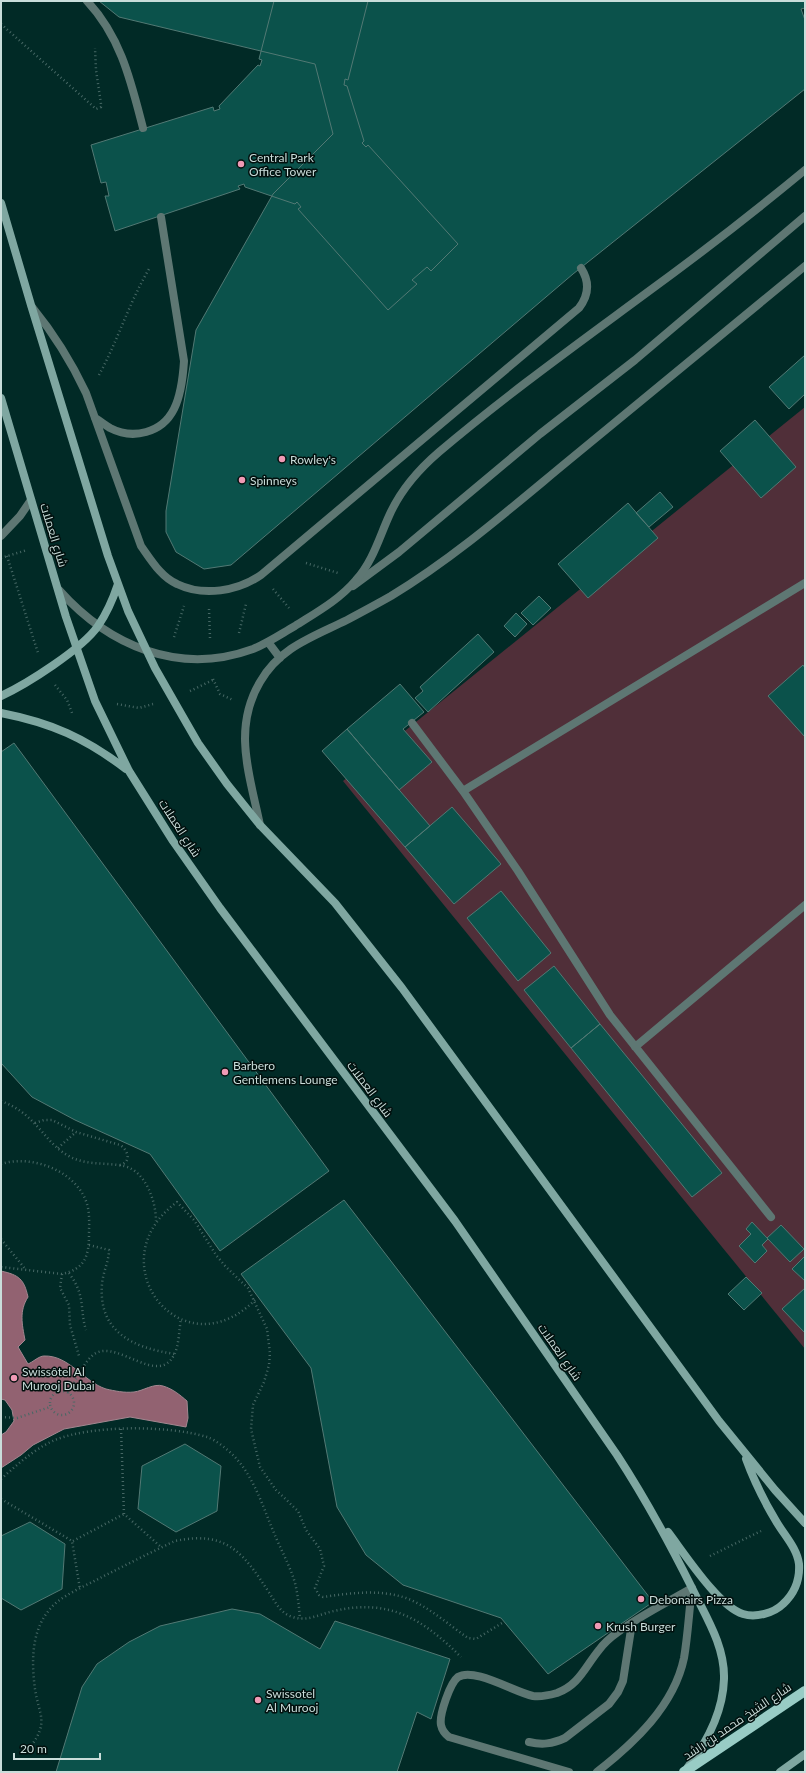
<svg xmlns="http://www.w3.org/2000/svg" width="806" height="1773" viewBox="0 0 806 1773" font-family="Lato,Cairo,sans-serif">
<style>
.green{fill:#502f39}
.water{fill:#926271;stroke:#a28790}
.building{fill:#0b524b;stroke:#527974}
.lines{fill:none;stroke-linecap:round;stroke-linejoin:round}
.path{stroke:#476865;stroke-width:2.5;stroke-dasharray:1 3;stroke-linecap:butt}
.lane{stroke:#5e7773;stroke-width:8}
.street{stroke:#5e7773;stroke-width:8}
.secondary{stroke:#7fa7a1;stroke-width:8}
.primary{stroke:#98ccc5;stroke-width:10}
.poi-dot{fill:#f09ab5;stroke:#02100e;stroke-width:1.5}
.labels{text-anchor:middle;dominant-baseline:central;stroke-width:3;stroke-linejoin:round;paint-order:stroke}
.poi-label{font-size:12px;fill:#c9ddda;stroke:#02100e;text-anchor:start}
.street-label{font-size:12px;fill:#c9ddda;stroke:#02100e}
</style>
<rect width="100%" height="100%" fill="#012a26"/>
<path class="green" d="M805,407V1349L343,781Z"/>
<path class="water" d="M1,1271C19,1275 24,1279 28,1297C19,1311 22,1324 25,1340L18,1347L28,1364C33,1362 39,1356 44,1356C69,1355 84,1382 106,1389C115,1391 124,1393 134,1392C143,1391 154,1383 163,1386C173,1389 180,1395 187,1401L188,1418L186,1427L130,1417L64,1429L33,1445L21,1455L1,1468V1435L6,1432L14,1421L12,1410L5,1400L1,1399Z"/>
<path class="building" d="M99,1H805V8L801,9L805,20V89L573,274L231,565L204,569L176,552L166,532V511L196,330L273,194L333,134L315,64L119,17Z
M274,1H368L348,80L345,79L344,85L347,86L364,141L362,143L366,147L368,145L458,244L431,271L427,267L412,280L417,284L388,310L298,209L301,207L297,202L295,204L245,187L244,184L238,186L240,189L115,231L105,196H109L106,182L101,183L91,145L213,107L214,111L220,109L219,106L258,65L260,66L262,60L259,59Z
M805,355V394L789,409L769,387Z
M755,420L796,467L761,498L720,451Z
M660,492L673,507L649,527L636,513Z
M628,503L658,538L588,598L558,564Z
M539,596L551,608L533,625L521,613Z
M516,613L527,624L515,637L504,626Z
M478,634L494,652L428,712L415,698L423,691L420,687Z
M803,665L805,668V737L768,696Z
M400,684L424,712L403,729L432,762L399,790L347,729Z
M347,729L430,826L405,847L322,751Z
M14,743L329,1171L220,1251L150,1154L75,1120L32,1097L1,1063V752Z
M452,807L501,864L454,904L405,847Z
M501,891L551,953L518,981L467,918Z
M554,966L600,1024L571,1048L524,990Z
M600,1024L722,1173L692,1197L571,1048Z
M344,1200L653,1602L548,1674L501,1618L403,1585L366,1555L337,1507L311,1368L241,1274Z
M752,1222L768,1239L762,1245L767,1251L755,1263L739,1246L751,1234L746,1229Z
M781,1225L804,1249L790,1262L767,1238Z
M805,1256V1281L792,1269Z
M746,1277L762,1293L744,1310L728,1294Z
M805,1288V1333L782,1309Z
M185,1444L221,1466L217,1511L176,1532L138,1509L142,1466Z
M30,1522L65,1544L62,1589L21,1610L1,1598V1536Z
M232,1609L260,1614L320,1649L335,1621L450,1659L431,1719L417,1712L397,1772H56L82,1687L97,1664L129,1642L160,1626Z"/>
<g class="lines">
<path class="path" d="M1,24L96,109L101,107V104L96,70L95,48
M99,375C118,340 129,303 149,269
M7,556L38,653
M1,558L27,550
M306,563L338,573
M273,589L289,608
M209,609L210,638
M239,633L246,604
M174,637L184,606
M213,679L220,694L233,700
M55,685L67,700L72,713
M190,691L213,680
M117,704L139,708L153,704
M1,1101C14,1106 25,1113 34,1123C45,1134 53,1147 67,1155C85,1166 104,1162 124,1166C146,1171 156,1202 156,1221
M35,1123L44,1120H52L76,1132L120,1145C128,1150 132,1162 120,1165
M58,1148L76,1132
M1,1164C32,1154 77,1171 87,1204C90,1214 89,1224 89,1234C89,1256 85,1269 62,1274L1,1267
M1,1239L26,1270
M89,1245L109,1250C109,1261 103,1272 102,1284C98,1332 133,1348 175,1354
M69,1273C74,1280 78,1287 80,1295C83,1307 82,1318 86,1330
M62,1274L60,1288L69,1305L70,1325L79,1356
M255,1300C182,1373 95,1262 177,1202L194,1220L216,1255L226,1267L248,1288L267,1329L270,1353L269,1365L264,1382L253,1405L251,1429L260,1467L276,1490L298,1511L306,1530L320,1549L324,1566L315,1588L319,1595L323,1597C351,1593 379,1589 406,1598C428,1606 449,1625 468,1638L476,1639L502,1623
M50 1403a12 12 0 1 1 24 0a12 12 0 1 1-24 0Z
M68,1393C75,1382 85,1359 96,1353C119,1341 158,1386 174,1355C179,1346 179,1330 181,1319
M1,1417L17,1418L50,1407
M121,1429L124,1514L161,1547
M1,1479C18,1464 34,1449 55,1440C92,1425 168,1425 207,1437C216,1440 227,1449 234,1456C254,1477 263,1507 274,1533C281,1550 290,1566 295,1583C298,1595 299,1607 300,1619
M1,1499L72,1541L80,1589
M73,1541L124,1514
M710,1556L761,1531
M31,1746C49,1722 39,1715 35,1689C31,1659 31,1624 57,1602C70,1592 87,1585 102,1577C126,1565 151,1552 175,1541C228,1530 244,1554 270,1594C276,1603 281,1614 293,1617C307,1622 320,1614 334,1611C389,1598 423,1619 461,1657"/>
<path class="lane" d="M87,1C121,37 131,82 143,128
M32,307C54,334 71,361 86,393L141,546C151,560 161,577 177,584C204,597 238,591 261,575L579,308C589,295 590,282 581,268
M95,418C100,421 105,425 110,428C133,440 162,433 174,409C181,395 183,377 184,361L161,217
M1,536L20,516L31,500
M353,586L399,552L540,434L635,360L805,216
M412,723L463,791L518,871L610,1015L771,1217
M463,791L805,583
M635,1047L805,905
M529,1742C542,1745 552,1744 565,1738L609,1704L618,1692L623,1681L632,1623
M569,1772L449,1737C445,1734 442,1730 441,1725C439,1715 450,1683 458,1677C474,1667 514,1692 533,1696C540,1697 550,1695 557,1693C579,1685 585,1667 599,1650C604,1643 611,1637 618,1632C641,1615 668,1602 692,1588
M597,1772C634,1743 674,1706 684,1658C688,1635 689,1611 692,1588"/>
<path class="street" d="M59,590C109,646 179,676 253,649C268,643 281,634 295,626C317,612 339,600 356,580C373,561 379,538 389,516C400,491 418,470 439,452C505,396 576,345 645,294C700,254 753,213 805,170
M268,642L280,658
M260,825C250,776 232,729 260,682C280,647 313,637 347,620C362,612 377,604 391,596C455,557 511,508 568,461C647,396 726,331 805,266"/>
<path class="secondary" d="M1,203L31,305L108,556L128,611L155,668L183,717L198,743L227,784L260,825L335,903L402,988L719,1421L775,1490L805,1523
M1,398L66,617L95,701L129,771L173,841L220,908L455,1221L617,1455C645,1498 669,1542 692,1588C706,1617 725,1646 724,1679C723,1712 707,1742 688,1767
M1,696C27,684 82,649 98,626C107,613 113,599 118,584
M1,713C52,723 85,738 126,769
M668,1532C684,1553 719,1607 743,1614C756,1618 774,1613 783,1604C795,1593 800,1580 799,1564C797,1548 784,1535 776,1521C764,1501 754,1481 746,1459
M780,1772L805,1754"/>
<path class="primary" d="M684,1772L805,1691"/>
</g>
<g class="poi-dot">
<circle cx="241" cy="164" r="4"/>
<circle cx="282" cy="459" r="4"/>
<circle cx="242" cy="480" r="4"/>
<circle cx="225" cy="1072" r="4"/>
<circle cx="14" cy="1378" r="4"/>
<circle cx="641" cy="1599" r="4"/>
<circle cx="598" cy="1626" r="4"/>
<circle cx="258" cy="1700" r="4"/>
</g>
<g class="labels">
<g class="poi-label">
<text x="249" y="157">Central Park<tspan x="249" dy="14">Office Tower</tspan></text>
<text x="290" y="459">Rowley's</text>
<text x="250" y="480">Spinneys</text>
<text x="233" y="1065">Barbero<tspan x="233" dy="14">Gentlemens Lounge</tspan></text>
<text x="22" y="1371">Swissôtel Al<tspan x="22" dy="14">Murooj Dubai</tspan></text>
<text x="649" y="1599">Debonairs Pizza</text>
<text x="606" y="1626">Krush Burger</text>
<text x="266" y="1693">Swissotel<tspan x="266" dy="14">Al Murooj</tspan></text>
</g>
<g class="street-label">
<text transform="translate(54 535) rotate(73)">شارع العملات</text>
<text transform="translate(180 828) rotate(57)">شارع العملات</text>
<text transform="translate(370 1089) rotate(53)">شارع العملات</text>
<text transform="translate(560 1352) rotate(55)">شارع العملات</text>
<text transform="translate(737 1721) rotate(-34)">شارع الشيخ محمد بن راشد</text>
</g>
</g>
<rect width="806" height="1773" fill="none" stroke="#c9ddda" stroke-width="4"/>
<path d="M14 1753v6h86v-6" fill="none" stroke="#c9ddda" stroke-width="2"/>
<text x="20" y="1753" font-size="12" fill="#c9ddda" stroke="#02100e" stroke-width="3" paint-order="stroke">20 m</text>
</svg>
